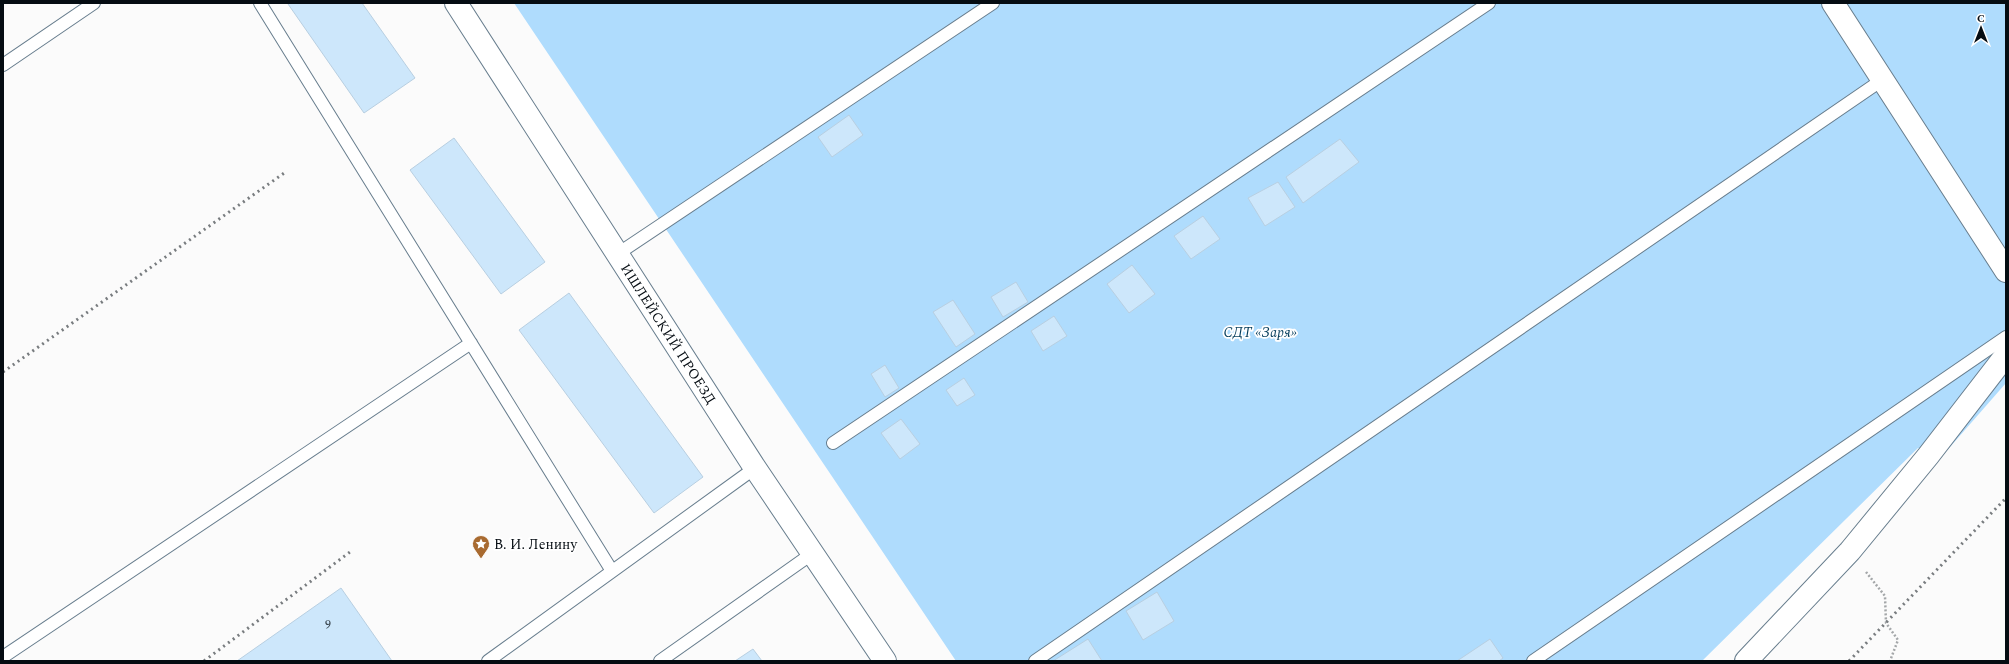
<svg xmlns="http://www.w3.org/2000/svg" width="2009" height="664" viewBox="0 0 2009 664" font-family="Spectral,serif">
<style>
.green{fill:#afdcfd}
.building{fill:#cde7fb;stroke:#b8cfe1}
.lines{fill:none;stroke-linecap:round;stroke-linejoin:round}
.lane-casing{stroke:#687e8e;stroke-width:14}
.street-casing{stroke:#687e8e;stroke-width:24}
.path{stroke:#a4a7a9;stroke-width:2.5;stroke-dasharray:2 2;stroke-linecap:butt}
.lane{stroke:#fff;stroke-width:12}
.street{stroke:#fff;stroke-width:22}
.rail{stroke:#787c7f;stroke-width:3;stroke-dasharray:2 4;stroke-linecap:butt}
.labels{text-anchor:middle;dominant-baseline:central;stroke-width:3.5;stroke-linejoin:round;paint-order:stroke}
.number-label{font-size:12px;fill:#37434c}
.park-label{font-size:14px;font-style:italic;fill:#033c5b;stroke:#fff}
.street-label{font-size:14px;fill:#050c12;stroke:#fff}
.poi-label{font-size:14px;fill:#050c12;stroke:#fff;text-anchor:start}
</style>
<rect width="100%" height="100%" fill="#fbfbfb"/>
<path class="green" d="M514,3H2006V383L1936,463L1918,448L1702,661H956Z"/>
<path class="building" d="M289,3H362L415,78L364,113L288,4Z
M849,115L863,135L832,157L818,137Z
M454,138L545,262L501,294L410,170Z
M1340,139L1359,162L1303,203L1286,177Z
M1278,182L1295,207L1265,226L1248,198Z
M1203,216L1220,239L1191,259L1174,236Z
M1132,265L1155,294L1129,313L1107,284Z
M1016,282L1028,302L1003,317L991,297Z
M569,293L703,477L654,513L519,330Z
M953,300L975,334L956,347L933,312Z
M1054,316L1067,336L1043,351L1031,331Z
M885,365L899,388L885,397L871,374Z
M964,378L975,395L957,406L946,390Z
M901,419L920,444L900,459L881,433Z
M341,588L392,661H237Z
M1157,592L1174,621L1143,640L1126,611Z
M1088,639L1102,661H1053Z
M1490,639L1503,658L1499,661H1457Z
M753,649L762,661H735Z"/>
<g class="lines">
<defs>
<path id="lane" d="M260,3L612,571
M3,65L94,3
M616,255L993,3
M833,443L1489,3
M3,657L471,343
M488,661L755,468
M660,661L813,553
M1035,661L1882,80
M1533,661L2006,337"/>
<g id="street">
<path id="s1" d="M456,3L755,468L885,661"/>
<path d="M1833,3L2006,271"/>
<path d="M1746,661L1850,551L1928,456L2006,355"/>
</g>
</defs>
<use href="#lane" class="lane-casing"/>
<use href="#street" class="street-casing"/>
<path class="path" d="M1866,572L1885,596L1886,623L1898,640L1890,661"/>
<use href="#lane" class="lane"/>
<use href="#street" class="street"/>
<path class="rail" d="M3,372L287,171
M204,661L350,552
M1849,661L2006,498"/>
</g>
<defs>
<symbol id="sight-pin" viewBox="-11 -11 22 30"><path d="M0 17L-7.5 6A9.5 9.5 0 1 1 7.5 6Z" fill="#a86a30" stroke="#fff"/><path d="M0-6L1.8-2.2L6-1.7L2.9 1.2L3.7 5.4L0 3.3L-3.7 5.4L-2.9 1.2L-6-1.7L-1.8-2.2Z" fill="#fff"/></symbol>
</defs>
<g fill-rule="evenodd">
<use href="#sight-pin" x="471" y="534" width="20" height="27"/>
</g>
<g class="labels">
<g class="number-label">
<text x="328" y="625">9</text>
</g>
<g class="park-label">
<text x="1260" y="332">СДТ «Заря»</text>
</g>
<g class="street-label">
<text stroke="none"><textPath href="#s1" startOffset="393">ИШЛЕЙСКИЙ ПРОЕЗД</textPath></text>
</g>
<g class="poi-label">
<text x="494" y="544">В. И. Ленину</text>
</g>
</g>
<rect width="2009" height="664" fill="none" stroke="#050c12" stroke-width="8"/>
<g transform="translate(1981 28)" stroke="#ffffff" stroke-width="3" paint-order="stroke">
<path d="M0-3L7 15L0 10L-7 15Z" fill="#050c12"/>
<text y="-6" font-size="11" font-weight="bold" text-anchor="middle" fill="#050c12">С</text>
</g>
</svg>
